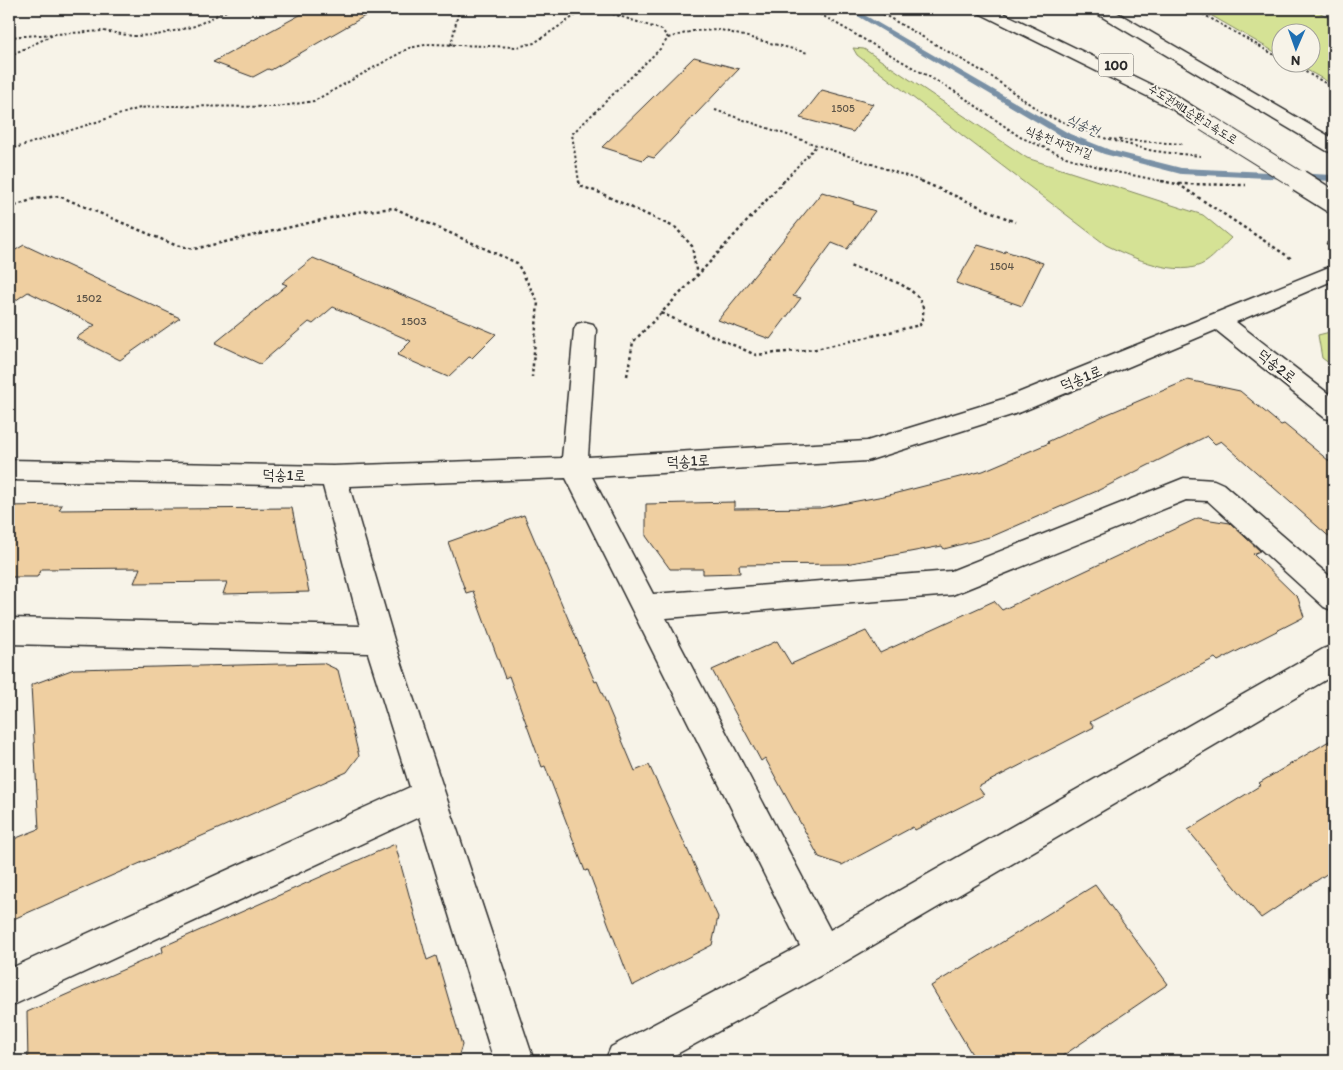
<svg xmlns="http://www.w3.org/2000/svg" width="1343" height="1070" viewBox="0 0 1343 1070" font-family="Itim,'Poor Story',sans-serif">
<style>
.green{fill:#d5e295;stroke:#808660}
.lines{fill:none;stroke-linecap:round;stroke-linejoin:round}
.stream{fill:#7990a5;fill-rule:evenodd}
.building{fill:#efcfa1;stroke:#2b2b2b}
.minor-casing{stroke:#2b2b2b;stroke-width:3}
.highway-casing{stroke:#2b2b2b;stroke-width:3}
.path-far1{stroke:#2b2b2b;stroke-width:2;stroke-dasharray:2.5 2.5;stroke-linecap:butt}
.path{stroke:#2b2b2b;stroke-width:2.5;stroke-dasharray:3 3;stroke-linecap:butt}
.minor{fill:#f7f3e8;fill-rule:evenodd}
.highway{fill:#f7f3e8;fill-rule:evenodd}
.highway-bridge-far1-casing{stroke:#2b2b2b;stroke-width:20;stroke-linecap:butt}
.highway-bridge-casing{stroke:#2b2b2b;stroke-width:25;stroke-linecap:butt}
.highway-bridge-far1{stroke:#f7f3e8;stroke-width:18}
.highway-bridge{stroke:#f7f3e8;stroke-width:22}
.labels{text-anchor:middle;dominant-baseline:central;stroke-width:4;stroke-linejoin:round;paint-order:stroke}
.far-number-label{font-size:11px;fill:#5c5448}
.far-street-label{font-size:12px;fill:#2b2b2b;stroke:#f7f3e8}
.number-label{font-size:12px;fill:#5c5448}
.shield{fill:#f7f3e8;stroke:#686764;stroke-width:1}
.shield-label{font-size:14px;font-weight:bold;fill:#2b2b2b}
.far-water-label{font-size:14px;font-style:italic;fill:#4c555e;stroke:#f7f3e8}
.street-label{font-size:15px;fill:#2b2b2b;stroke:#f7f3e8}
</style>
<rect width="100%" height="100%" fill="#f7f3e8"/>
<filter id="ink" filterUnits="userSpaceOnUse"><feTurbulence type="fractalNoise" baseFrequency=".02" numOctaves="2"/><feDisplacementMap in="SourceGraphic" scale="10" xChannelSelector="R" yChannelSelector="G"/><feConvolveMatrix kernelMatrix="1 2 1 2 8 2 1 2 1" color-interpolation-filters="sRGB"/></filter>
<g filter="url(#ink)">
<path class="green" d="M1200,9H1313L1334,20V85L1294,63L1310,62V32H1280V55Z
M853,48L864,49L1027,158L1203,215L1231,238C1223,246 1215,256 1206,262C1179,280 1131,257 1106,245L857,55Z
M1334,331V367L1322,358L1318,335Z"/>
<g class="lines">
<path class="stream" d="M846,9H854L1070,134L1110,150L1181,168L1334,175V181L1181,174L1104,154L1064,138Z"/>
</g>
<path class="building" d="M311,9H377L271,70L268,69L253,77L213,62Z
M694,57L739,69L654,158L647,156L643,160L602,147Z
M822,90L873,104L853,132L800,118Z
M822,192L854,202L853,204L875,211L847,249L832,243L793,296L801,298L770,339L718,320Z
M24,245L180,318L120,360L76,338L95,325L28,292L9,305V254Z
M978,245L1004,253L1005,251L1043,263L1022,306L956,283Z
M313,258L496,334L472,358L469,357L448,377L397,355L411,341L333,307L313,324L309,322L260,364L215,343L287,285L282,283Z
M1188,380L1240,391L1281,425L1284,424L1334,465V541L1221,441L1215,444L1207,436L1097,491L993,536L944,549L942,546L846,564L739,565L740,573L703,574V569H670L646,536V504L734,502V509L820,508L889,495L983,471L1049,443L1047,442L1103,416Z
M62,505L59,510L292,508L309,592L223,594L227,582L134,583L140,568L42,569L37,577H9V506Z
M524,515L595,682L597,681L635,771L649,765L718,917L712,945L632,986L588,870L585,871L545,766L542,767L509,676L505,678L473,591L466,593L448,542Z
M1198,518L1230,523L1260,551L1253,554L1298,598L1304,617L1218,661L1215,658L1090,722L1094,727L978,787L984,795L915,830L913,827L842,865L819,857L765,758L761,761L712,670L777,641L791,664L866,631L880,653L994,601L1002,610Z
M323,663L338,670L359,756L347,772L9,921V841L39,829L31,685L74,669Z
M1334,738V869L1261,918L1188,830L1261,785L1259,783Z
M395,844L427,960L436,956L462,1045L457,1061H28L27,1012L163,952L162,947Z
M1095,885L1168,984L1055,1061H976L931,986Z"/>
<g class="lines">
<defs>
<path id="minor" d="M1334,265V280L1236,322L1334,398V420L1325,418L1216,330L1021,412L867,461L592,477L653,594L951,571L1184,478L1214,480L1223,484L1334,580V611L1324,607L1208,501L1186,500L952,595L666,618L830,930L1323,649L1334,645V675L836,967L664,1061H605L611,1047L800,946L566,478L349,486L394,640L534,1061H494L419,817L9,1007V969L410,787L368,653L9,644V618L360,626L323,486L9,480V460L333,466L562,458L574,330L577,324L585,322L593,324L596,330L588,457L867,441L1003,399Z"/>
<path id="highway" d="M975,9H995L1160,89L1167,90L1211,118L1214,122L1211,126C1196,130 1182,115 1169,107L977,12Z
M1092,9H1111L1334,139V153L1327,151L1094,12Z"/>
</defs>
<use href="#minor" class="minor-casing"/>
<use href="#highway" class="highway-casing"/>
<path class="path-far1" d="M811,9L959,94L1020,137L1066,157L1111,171L1167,182
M874,9L992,77L1045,115L1107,139L1183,144
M1194,9L1280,58
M9,11L25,9
M9,37L103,31L133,36L157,35L195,26L230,9
M668,38L693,31L721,30L808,53
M451,45L459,9
M9,56L55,34
M1288,62L1334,88
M715,110L924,182
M1115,141L1153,151L1200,156
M9,150L140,108L166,106L277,107L314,101L409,48L430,44L517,47L534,43L576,15L590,10L604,11L662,30L668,38L661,48L572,134L579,182
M783,182L817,145"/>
<path class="path" d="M579,181L580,186L598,192L676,228L692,246L697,276
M921,181L1015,222
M1161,181L1177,184L1246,185
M1178,184L1292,259
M9,208L34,199L59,196L175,245L194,249L357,212L394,208L517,263L538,302L532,377
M1326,244L1334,240
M661,313L756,355L816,349L920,325C921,322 923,317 923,314C927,285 870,273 849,266
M627,376L633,342L697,276L784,181"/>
<use href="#minor" class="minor"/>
<use href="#highway" class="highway"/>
<defs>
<path id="highway-bridge-far1" d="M1205,122L1301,182"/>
<path id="highway-bridge" d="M1299,181L1334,203"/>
</defs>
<use href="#highway-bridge-far1" class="highway-bridge-far1-casing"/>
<use href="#highway-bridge" class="highway-bridge-casing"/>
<use href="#highway-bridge-far1" class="highway-bridge-far1"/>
<use href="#highway-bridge" class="highway-bridge"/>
</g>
</g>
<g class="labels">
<g class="far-number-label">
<text x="843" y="108">1505</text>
<text x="1002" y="266">1504</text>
</g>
<g class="far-street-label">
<text transform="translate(1193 114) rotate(32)">수도권제1순환고속도로</text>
<text transform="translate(1059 142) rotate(21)">식송천 자전거길</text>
</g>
<g class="number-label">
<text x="89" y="298">1502</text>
<text x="414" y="321">1503</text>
</g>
<rect class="shield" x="1098.5" y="53.5" width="35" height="23" rx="4"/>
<g class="shield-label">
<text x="1116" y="65">100</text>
</g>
<g class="far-water-label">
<text transform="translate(1083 125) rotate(24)">식송천</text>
</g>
<g class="street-label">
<text transform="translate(1277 366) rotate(38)">덕송2로</text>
<text transform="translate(1081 378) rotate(-22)">덕송1로</text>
<text transform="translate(688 461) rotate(-3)">덕송1로</text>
<text transform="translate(284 475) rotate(1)">덕송1로</text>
</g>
</g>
<rect width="1343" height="1070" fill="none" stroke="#f7f3e8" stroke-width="30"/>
<rect x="15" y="15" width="1313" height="1040" fill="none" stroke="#2b2b2b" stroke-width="2" filter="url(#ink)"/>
<g transform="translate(1296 48) rotate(182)"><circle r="24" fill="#f7f3e8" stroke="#a5a39c"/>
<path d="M0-4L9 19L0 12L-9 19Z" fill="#1f6fb2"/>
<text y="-8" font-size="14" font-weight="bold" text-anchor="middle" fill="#2b2b2b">N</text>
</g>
</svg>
